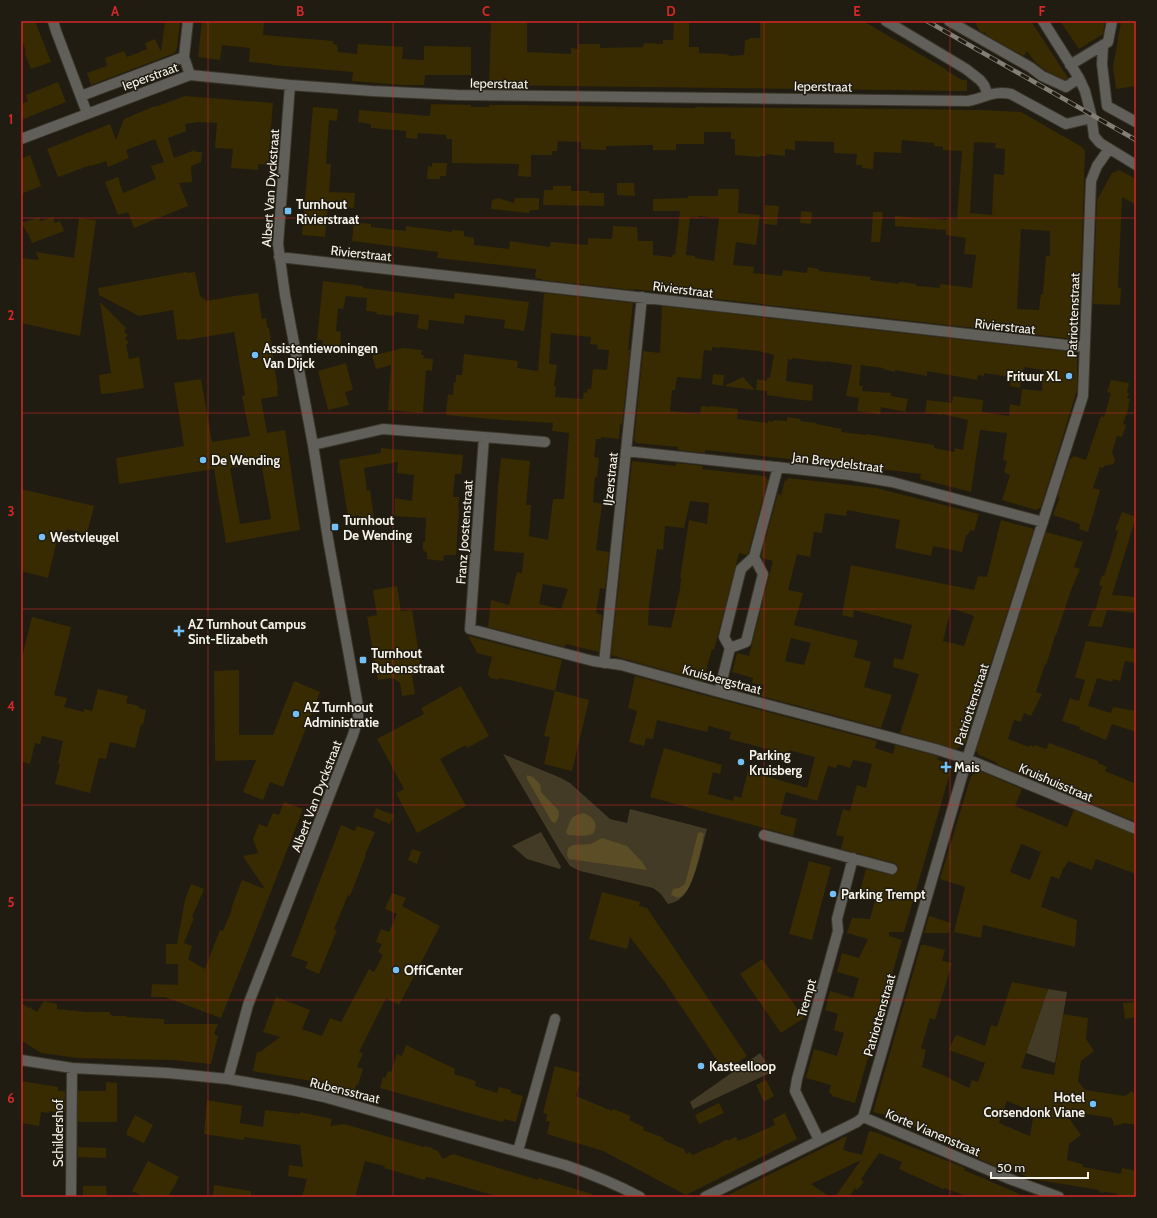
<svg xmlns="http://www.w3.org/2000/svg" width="1157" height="1218" viewBox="0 0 1157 1218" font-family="Cabin,sans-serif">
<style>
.green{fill:#433b25}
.water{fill:#5b4d26}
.building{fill:#382b02;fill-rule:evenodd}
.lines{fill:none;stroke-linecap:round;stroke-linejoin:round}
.minor-casing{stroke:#3a362b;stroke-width:12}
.minor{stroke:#615f59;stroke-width:10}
.rail-casing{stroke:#837f76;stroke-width:4.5}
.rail{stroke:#201c11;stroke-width:3;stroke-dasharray:9;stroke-linecap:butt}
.grid{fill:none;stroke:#d62828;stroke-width:1;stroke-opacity:0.55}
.poi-dot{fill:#74c0f6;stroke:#201c11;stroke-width:1.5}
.labels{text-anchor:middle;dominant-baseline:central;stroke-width:3;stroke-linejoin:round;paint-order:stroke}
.street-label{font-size:13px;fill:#f6f3eb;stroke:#201c11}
.poi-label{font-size:13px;font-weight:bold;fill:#f6f3eb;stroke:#201c11;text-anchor:start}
.neatline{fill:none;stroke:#d62828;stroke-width:1.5}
.grid-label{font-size:13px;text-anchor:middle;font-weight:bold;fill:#d62828}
</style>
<rect width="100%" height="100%" fill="#201c11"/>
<path class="green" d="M503,754L561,778L570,783L610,819L627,823L630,809L707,829C702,846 695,886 682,897C678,901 673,903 668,904L660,893L653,888L580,871L570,866L560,851Z
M541,832L561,867L560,869L527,859L512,846Z
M1048,989L1067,992L1055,1063L1026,1053Z
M760,1053L772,1072L693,1109L690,1102Z"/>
<path class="water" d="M527,775L533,777L540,784L541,792L559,811C559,816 558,820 555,823L552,822L527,779Z
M584,813C594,818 599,823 593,834L584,836L568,835L566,832C571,820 570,815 584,813Z
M701,832L704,834C701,848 694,884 684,894C682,896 680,897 678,898L671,895L673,889L679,888L685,884L698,833Z
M602,838L627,846L643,863L647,870L569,859L567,855L568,848L573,845L591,844Z"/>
<path class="building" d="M21,21H35L51,62L31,69L26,57L25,51H26L21,38Z
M165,21H180L177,47L175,53L91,85L87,73L107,66L105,58L124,51L127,57L147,49L145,43L155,39L161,52Z
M202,21H264L263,35L333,41V44L337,45L338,52L357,54L358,44L403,47L402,59L424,60V46L471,47V75H425L424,85H401L352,81L353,72L272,65V64L249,62L250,48L222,45L220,60L198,57Z
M491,21H527V52L571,54V48L578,49V44H600V48L643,47L644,43L663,44V40H673L674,21H689V47H699V53L725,54L731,56L744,55L745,40L750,39V38H760V21H863L947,70V71L962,80H967V91L489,85Z
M974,21H1031L1068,78L1065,80L1045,70L1035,62L1027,51L1024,56L986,35L985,32L983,33L980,31Z
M1060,21H1105L1103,34L1079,49Z
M1118,21H1136V86L1116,89L1113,67L1121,22L1118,24Z
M58,82L66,102L21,120V104L28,101L26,95Z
M185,96L273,103L268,165L258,164V170L231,168L233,149L215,148L217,123L198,122L185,124L186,131L168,138L174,158L195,150V152H202L201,162L191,166L192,182L179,183L188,206L134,228L128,212L118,215L105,182L118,177L123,193L156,179L151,166L164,162L155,139L126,150L129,158L108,167L106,161L91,166V165L58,177L47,149L110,124L116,140L124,119L155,106V107Z
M431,104L471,105V107H489V105H522L695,108V107L905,109L982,110L1021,112L1082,147L1085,151L1080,303H1079L1078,337L1075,339L662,293V292L652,291L634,289V290L542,280V279L535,278L536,269L437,258L438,252L352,241L354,222L371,224V227L406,231V226L452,232V230L464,231V236L474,238V245L509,249L510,241L550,247L551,242L588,245V238L612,239L613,226L637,227L638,241H653V255L672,257L673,254L675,255L680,211H653V199L688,198V196H718V189H739L738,213L760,215L756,245L736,242L733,265L754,267L753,273L782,276L783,270L807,273L808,267L819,269V271L871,277L870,280L899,284V282L916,284V286L930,287L940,288V284L972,288L976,255L964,254L966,238L946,235V230L895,226V216L947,220L948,218L957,219L962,151L943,150V147L934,146V143L902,140L901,153L874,152L873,169L862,168V165H856L857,154L834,153V142L795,141V150L785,149V156L766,154V156H760V157L735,155V139H731V132H704V144H676V150H653V145L606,146V150L581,149V142L558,141L557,151H552V155H531V177L518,176L519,164L452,163V139H447L446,135L418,133L417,139L406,138V131L371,128V124L358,122L359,110L430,116ZM974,142L996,143L995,148L1005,149L1004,175L994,174L992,215L970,213ZM698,216L719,218L714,261L695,258V256L686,255L690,217L698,218ZM1021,229L1050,231V256H1046L1043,294H1041L1039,310L1017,309Z
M313,107L338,109L337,121L329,120L326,164H331L329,192L355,193L354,208L328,205L325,237L302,235Z
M30,155L41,186L21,194V159Z
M432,163H447L446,176H440V179H427L428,166L432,167Z
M1119,170L1136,179V205L1122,197L1118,288H1121L1120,305L1093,304L1097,200L1112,173Z
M617,183H634L635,196L617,195Z
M553,186H571V191H589V193H604V206L543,205L544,190H553Z
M498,198L514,203L515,198H539V210H530L529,213L491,209L492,200Z
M765,205L779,206L777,225L764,224Z
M801,211L812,212L811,224L800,223Z
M873,212H883L880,242H871Z
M39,217L40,221L53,217L55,223L60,221L64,231L32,243L28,233H27L22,223Z
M79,218L96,220L80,336L21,323V258L39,260L36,252L74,258Z
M186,272L188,273L195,272L200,296L207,301L234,296L258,293L262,319L266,318L267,327L269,328L278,390H277L278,396L261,399L267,433L285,430L300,530L226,543L214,469L119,484L116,458L184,446L174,383L201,379L212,442L250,436L242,396L245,395L234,332L186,340L185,339L177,340L173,310L139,316L99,295L98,288ZM261,462L271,519L240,524L230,468Z
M323,281L363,286V288L454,299L455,293L529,302L524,331L504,328L505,320L465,315L464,324L429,320L428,330L417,328L419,315L395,312L394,316L376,314L377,312L366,311L367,298L346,296L343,309L338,308L336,331L341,332L340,348L322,346L323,340H317Z
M544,293L633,303L628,350H630L622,426L620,423L619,439L601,437V439H596L594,457L599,458L597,477H595L593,502L602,504L596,550L609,552L605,589L600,588L596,613L602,615L599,652L566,644L565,647L488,627L491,600L509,605L517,572L522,573L524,553L494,551L498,487L501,458L530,461L526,505H531L529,536L548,540L553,499H564L569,433L552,431L553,423L503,420L446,415L448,394L453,395L454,382H456V375H462L464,354L518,361L517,368L538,371ZM551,333L591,337L590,344L598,345L597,349L609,350L607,370L593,369L591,389H588L587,393L584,392L583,399L555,397L556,386H554L557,365L549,364ZM543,584L568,589L561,609L539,604Z
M100,302L126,328L124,332L128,335L125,339L129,342L126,345L129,359L139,357L144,388L113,393L101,394L99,375L111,373Z
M662,306L1072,352L1077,357V390L1041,507L1036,510L1002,500L1010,475L1004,472L1007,461L1003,460L1007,433L980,430L971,492L920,479L921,474L872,468L845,463V465L705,450V453L678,450V447L636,443L634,440L643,351L660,353ZM712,347L720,348V347L759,351L774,355L770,378H767V381L757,379L756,390L767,391V395L794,399L812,401L813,385L786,381L788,359L792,360V358L825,362V361L852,365L846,396L859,398L857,411L880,414L881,407L905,412L908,399L891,396V393L862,391L863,386H859L861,365L883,368V369L895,372V370L927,376V371L977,380L978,375L984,376V373L1011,377L1010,386L1020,388L1024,367L1043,370L1042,391L1022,389L1020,406L1010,404L1009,416L982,412L983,400L953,396L952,403L927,400L925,413L942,415V414L968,420L963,450L955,448L954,452L934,448V445L866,434V435L841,432L842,429L816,424V423L800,421L801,419L787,417V421L773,420V422L768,421V423L737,419L738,409L710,406V407L701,406L700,414L670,411L672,390H675L677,377L701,379L704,350L712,351Z
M403,348L422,350L421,355H424L423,358L433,359L432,371L426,370L423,413L388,410L391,365L376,369L372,356Z
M346,363L353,390L345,392L349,405L328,410L318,371Z
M713,374L724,375L723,386L712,384Z
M743,377L755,390L724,386Z
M1111,380L1129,383L1127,393H1129L1127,399H1130L1128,406H1129L1123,424L1126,425L1122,437L1117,436L1112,452L1115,460L1113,464L1104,466L1103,468L1100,467L1093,488L1100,490L1088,532L1079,529L1080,524L1053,515L1060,496L1057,498L1070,459L1074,456L1086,460L1101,416L1104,417L1108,404L1111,393L1107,392Z
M381,448L463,455L461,474H455L453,497H459L458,509H459L456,555H444L443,561L427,559V553L423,550V542H425L426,518L394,516L395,498L412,501L414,475L397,473L398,462L364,468L367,491L370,490L374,519L359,521L358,515L348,517L339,460L381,453Z
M632,461L676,466V463L703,466L702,469L765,476L768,480L748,554L747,555L739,553L714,650L712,649L703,681L611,655ZM690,501L709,503L707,524L689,520L680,578H681L680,589L671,628L648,625L649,605L657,549L663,550L665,526L684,528Z
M788,478L876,488L979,514L974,531L970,530L968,535H966L962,552L933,546L931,556L895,548L900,520L847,510L846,516L825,513L822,533L814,532L810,557L797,554L788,590L803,593L794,625L858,641L854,657L871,662L864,687L892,695L881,728L761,696L764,685L752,683L753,678L732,672L737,653L749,656L773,561L762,558L761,556L778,493L781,496L785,480L787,481ZM791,638L811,643L804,665L785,661Z
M21,489L94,506L87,534L67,529L60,541L57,540L48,578L21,571Z
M1122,512L1136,517L1112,595L1136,597V613L1107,610L1102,627L1088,626L1093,610L1095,611L1102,586L1099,585L1102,575L1104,576L1110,558L1118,531L1115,530Z
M1001,520L1034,529L965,744L956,749L900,733L919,674L893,667L894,658L903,660L912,625L854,610L853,618L842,615L851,565L974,590L978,576L987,577ZM951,608L974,616L964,646L943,641Z
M1046,532L1083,542L1074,567L1080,569L1071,590L1056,635H1055L1050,653L1046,665L1045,664L1036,692L1042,694L1031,716L1024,713L1021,722L1014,720L1008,739L1029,747L1030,745L1034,747L1035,745L1046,749L1049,743L1098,761V763L1107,767L1105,771L1136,784V822L1079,798L1080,797L1065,790L1028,775L1027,777L996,764L998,763L979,755L976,751Z
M397,586L401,611L412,610L422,673L412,675L415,694L402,696L400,683L393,678L378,680L367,617L377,615L373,590Z
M32,617L71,627L54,695L67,698L64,707L84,712V709L92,711L98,689L128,696L126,703L139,706V708L146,710L143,725L141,724L135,748L110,742L106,759L99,758L90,793L55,784L60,764L58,763L63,741L42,736L40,744L35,743L30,764L21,761V662Z
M468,636L562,660L555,691L514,681L499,678V680L490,678L488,674L492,657L477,653Z
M1086,641L1136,649V663L1125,661L1120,681L1113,679L1112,682L1097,678L1088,706L1111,713L1113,707L1136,711V732L1112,724L1106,740L1079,729L1080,727L1062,721L1070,698L1079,701L1085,680L1075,677Z
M239,670V735H273L294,681L320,692L283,787L270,782L263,800L243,792L256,760L215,761L214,671Z
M635,676L700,694L877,741L875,748L893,754L895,745L933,755L940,757L936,759L950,764V766H952L904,932H889V936L902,940L855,1103L832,1096V1094L829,1093L831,1085L806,1078L814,1049L837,1056L844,1033L834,1030L838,1014L825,1010L830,991L853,998L859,978L837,972L842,953L859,958L868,939L847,933L852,918L870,919L875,900L859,895L866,869L891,875L896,874L898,870L897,865L894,863L841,849L844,837L836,835L843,809L850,811L857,785L866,788L872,764L853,760L850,768L838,764L836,768L828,766L817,801L786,792L780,814L797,819L793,836L650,797L664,748L722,765L720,774L713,772L708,794L733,801L734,796L741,798L748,771L807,788L815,757L789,750L787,754L729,739L731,732L709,726L707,732L657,720L653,739L646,738L644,746L629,742L637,711L628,708Z
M461,686L489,736L467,748L466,745L440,759L466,806L417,833L396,793L404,789L377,739L424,714L421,708Z
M555,691L589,700L572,771L544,764L550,737L544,736Z
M980,771L1022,789L1015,806L1033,813L1067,827L1074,810L1136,835V874L1096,859L1092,870L1068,861L1065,867H1064L1059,879L1051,876L1041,907L1077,920L1075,947L983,925L981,938L954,932L965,887L940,879L971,776ZM1021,844L1041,852L1030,880L1010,872Z
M284,802L303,809L251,943L221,1018L165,997H151L152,984L178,985V964H166V944H177L185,900L191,884L204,889L192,917L194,918L184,943L192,946L188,959L205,969L220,930L223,931L232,909H231L242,880L265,889L243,856L258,853L253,839L259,824L267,827L273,813L279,815Z
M376,808L394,815L390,824L373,817Z
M341,825L355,831L357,826L375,832L365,855H366L350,896L348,895L334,929L337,930L319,974L305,968L308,962L291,956Z
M412,849L421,852L417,864L408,860Z
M809,861L831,867L812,940L789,934Z
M602,892L640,902L639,906L647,908L747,1056L725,1072L664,981L630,937L627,949L589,939Z
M392,893L406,898L402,906L440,926L399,1005L386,998L359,1052L363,1053L357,1067L363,1069L358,1085H356L354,1093L311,1081L253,1071L257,1052H260L280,1037L263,1032L276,997L310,1010L302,1029L322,1036L330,1018L341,1022L369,969L374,972L383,955L378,952L382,944L376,942L381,929L389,932L397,914L385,909Z
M929,916L951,923L949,933H924Z
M921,945H925L945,950L942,961L952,963L935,1020L930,1018L921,1048L926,1050L922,1067L948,1077V1078L969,1088L972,1080L978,1082L985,1063L949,1050L955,1036L956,1037L957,1035L985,1046L991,1025L997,1027L1012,982L1048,989L1021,1068L1054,1075L1063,1014L1088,1018L1086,1039L1094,1051L1081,1061L1078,1081L1085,1090L1125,1096L1132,1091L1134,1094L1136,1095V1125L1125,1123L1114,1126L1112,1118L1063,1110L1081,1135L1069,1144L1067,1160L1082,1164L1083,1167L1121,1174L1122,1168L1136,1171V1197H1117L1118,1194L1106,1192L1100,1193L1099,1190L1032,1179L998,1164L997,1167L973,1156L974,1153L897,1119L896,1118L873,1112ZM1007,1101L1034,1112L1030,1136L999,1123Z
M762,959L804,1018L781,1033L740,974Z
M44,1001L57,1004V1009L86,1012H110V1015H112V1016H126V1017L164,1019V1024H218L214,1034L218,1036L211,1064L172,1060L77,1058L41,1053L21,1040V1003L29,1008V1007L37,1012Z
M1136,1002V1017L1125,1019L1123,1003Z
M406,1045L455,1069L454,1074L476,1081L475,1086L497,1093L499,1087L511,1090V1093L523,1096L516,1122L504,1119L503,1122L490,1119L380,1088L383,1077L385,1078L388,1071L391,1072L397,1054L402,1056Z
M555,1066L580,1073L578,1081H580L576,1096L612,1111L613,1109L631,1116L629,1120L644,1127L643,1130L664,1138L663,1140L684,1149L686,1154L690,1152L692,1155L695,1154L710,1147L711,1148L727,1139L728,1141L736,1137L738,1141L748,1137L775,1125L773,1119L785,1113L797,1139L686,1195L603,1151L547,1134L550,1122L546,1121L547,1114L543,1113Z
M766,1080L774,1096L764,1102L756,1085Z
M21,1081L58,1087V1091H65V1113L49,1111V1113L41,1112L39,1126L21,1123Z
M106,1082L117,1083V1122H78V1091H106Z
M207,1100L242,1106L240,1123L263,1127L265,1110L300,1114V1112L332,1119L330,1126L344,1124L424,1147V1146L432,1148V1149L438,1151L443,1159L453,1154L538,1180V1178L592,1194V1197H500L433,1178L426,1177L425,1180L384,1168L385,1166L365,1161L355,1197H302L307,1179L288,1176L289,1165L303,1167L300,1145L244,1137V1140L204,1134Z
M719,1103L724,1113L699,1124L695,1115Z
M135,1115L153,1125L144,1143L127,1135V1131Z
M869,1131L875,1132L965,1168L964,1170L1026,1197H969L944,1188L943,1189L899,1169L902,1162L879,1153L861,1179L864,1182L857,1190L855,1188L849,1197H835L861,1160L811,1184L830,1197H724L847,1136L843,1150L862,1155Z
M78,1147L106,1148V1158L78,1157Z
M148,1161L179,1177L168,1197H144L132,1191Z
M214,1185L251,1191V1197H213Z
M83,1186H106L107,1197H83Z"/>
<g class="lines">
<defs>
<path id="minor" d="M53,21L56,31L87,113
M188,21L184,57L190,75
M886,21L966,69L980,80L984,85L988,95
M949,21L1030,67L1042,76L1066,87L1079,78
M1043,21L1079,78L1085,91L1091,114L1094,136L1100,143L1136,165
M1103,46L1102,64L1107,106L1136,122
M1070,65L1108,42L1112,21
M81,96L184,57
M21,139L190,75L290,85L372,91L457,95L968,101C985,98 993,90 1011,94L1066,124L1091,118
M279,257L1084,347
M484,437L545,442
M313,445L383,429L484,437L470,629L593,661L621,665L719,692L935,749L967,759L1136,829
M626,451L851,475L892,482L1043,522
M754,557L763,574L746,642L730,648L724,637L741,569L754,557L778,467
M604,663L642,297
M719,692L730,648
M764,835L892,869
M21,1060L72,1068L168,1073L228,1079L292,1090L324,1097L565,1165C591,1174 616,1184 640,1197
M228,1079L248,1005L353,735L358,719V706L328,539L313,445L285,295L278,244L290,85
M863,1117L1007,1178L1059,1197
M819,1140L795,1091L797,1079L838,931L837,919L853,858
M518,1151L555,1019
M71,1197L72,1068
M705,1197L857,1122L863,1117L967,759L1083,396L1091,181L1097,166L1109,149"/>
</defs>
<use href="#minor" class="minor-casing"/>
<use href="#minor" class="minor"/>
<defs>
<path id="rail" d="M927,21L1136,140"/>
</defs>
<use href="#rail" class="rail-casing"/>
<use href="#rail" class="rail"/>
</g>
<path class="grid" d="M208,21V1197M393,21V1197M578,21V1197M764,21V1197M950,21V1197M21,218H1136M21,413H1136M21,609H1136M21,805H1136M21,1000H1136"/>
<g class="poi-dot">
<rect x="284" y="207" width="8" height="8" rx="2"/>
<circle cx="255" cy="355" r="4"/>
<circle cx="1069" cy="376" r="4"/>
<circle cx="203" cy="460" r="4"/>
<rect x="331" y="523" width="8" height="8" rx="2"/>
<circle cx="42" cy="537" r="4"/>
<path d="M177 625h4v4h4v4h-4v4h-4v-4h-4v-4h4z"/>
<rect x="359" y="656" width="8" height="8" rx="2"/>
<circle cx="296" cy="714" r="4"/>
<circle cx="741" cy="762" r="4"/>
<path d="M944 761h4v4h4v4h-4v4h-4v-4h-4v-4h4z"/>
<circle cx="833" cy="894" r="4"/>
<circle cx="396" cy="970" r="4"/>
<circle cx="701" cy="1066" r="4"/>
<circle cx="1093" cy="1104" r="4"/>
</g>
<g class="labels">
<g class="street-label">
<text transform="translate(150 76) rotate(-20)">Ieperstraat</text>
<text transform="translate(499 83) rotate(1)">Ieperstraat</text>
<text transform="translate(823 86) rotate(1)">Ieperstraat</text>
<text transform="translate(270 188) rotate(-86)">Albert Van Dyckstraat</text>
<text transform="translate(361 253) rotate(6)">Rivierstraat</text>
<text transform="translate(683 289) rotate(7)">Rivierstraat</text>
<text transform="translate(1073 315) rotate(-88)">Patriottenstraat</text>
<text transform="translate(1005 326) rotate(6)">Rivierstraat</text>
<text transform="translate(838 462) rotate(7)">Jan Breydelstraat</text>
<text transform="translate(610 479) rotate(-84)">IJzerstraat</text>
<text transform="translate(464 532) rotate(-86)">Franz Joostenstraat</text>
<text transform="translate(722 679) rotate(15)">Kruisbergstraat</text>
<text transform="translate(971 704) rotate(-72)">Patriottenstraat</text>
<text transform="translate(1056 782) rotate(23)">Kruishuisstraat</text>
<text transform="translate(316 796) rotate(-69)">Albert Van Dyckstraat</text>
<text transform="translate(806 998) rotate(-74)">Trempt</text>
<text transform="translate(879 1015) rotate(-74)">Patriottenstraat</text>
<text transform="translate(345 1090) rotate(14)">Rubensstraat</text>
<text transform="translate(933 1132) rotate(23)">Korte Vianenstraat</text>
<text transform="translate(58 1133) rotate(-90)">Schildershof</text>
</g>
<g class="poi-label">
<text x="296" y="204">Turnhout<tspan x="296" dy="15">Rivierstraat</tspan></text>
<text x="263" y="348">Assistentiewoningen<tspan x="263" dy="15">Van Dijck</tspan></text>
<text x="1061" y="376" text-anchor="end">Frituur XL</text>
<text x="211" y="460">De Wending</text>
<text x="343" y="520">Turnhout<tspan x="343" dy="15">De Wending</tspan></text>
<text x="50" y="537">Westvleugel</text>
<text x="188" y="624">AZ Turnhout Campus<tspan x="188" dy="15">Sint-Elizabeth</tspan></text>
<text x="371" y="653">Turnhout<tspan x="371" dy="15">Rubensstraat</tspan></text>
<text x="304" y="707">AZ Turnhout<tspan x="304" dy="15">Administratie</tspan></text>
<text x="749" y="755">Parking<tspan x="749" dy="15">Kruisberg</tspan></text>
<text x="954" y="767">Mais</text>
<text x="841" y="894">Parking Trempt</text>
<text x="404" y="970">OffiCenter</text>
<text x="709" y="1066">Kasteelloop</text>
<text x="1085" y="1097" text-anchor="end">Hotel<tspan x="1085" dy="15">Corsendonk Viane</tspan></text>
</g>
</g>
<rect width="1157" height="1218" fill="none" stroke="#201c11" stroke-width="44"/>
<path d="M991 1172v6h97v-6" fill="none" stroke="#f6f3eb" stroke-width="2"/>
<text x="997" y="1172" font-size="12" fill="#f6f3eb" stroke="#201c11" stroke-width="3" paint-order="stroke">50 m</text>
<rect x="22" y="22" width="1113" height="1174" class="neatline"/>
<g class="grid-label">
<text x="115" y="16">A</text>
<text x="300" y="16">B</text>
<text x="486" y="16">C</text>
<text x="671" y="16">D</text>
<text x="857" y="16">E</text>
<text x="1042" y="16">F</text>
<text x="11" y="124">1</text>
<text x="11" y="320">2</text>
<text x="11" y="516">3</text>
<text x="11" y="711">4</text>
<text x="11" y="907">5</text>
<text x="11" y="1103">6</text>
</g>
</svg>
